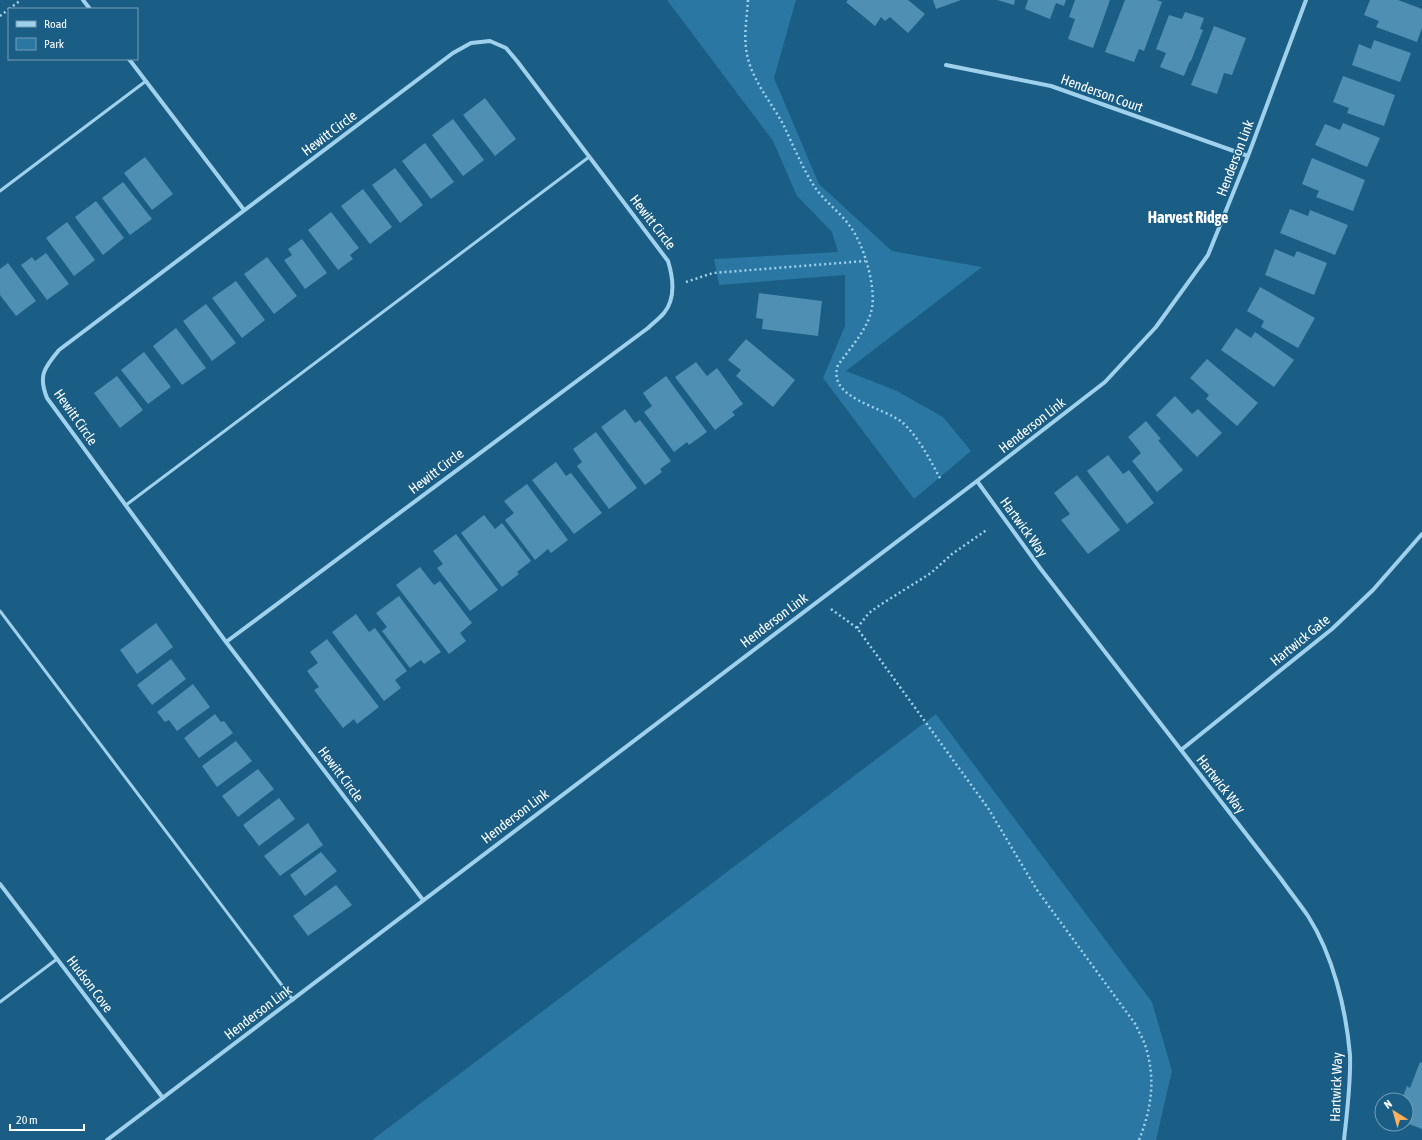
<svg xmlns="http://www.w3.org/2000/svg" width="1422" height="1140" viewBox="0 0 1422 1140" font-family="'Asap Condensed',sans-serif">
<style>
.green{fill:#2977a2}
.building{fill:#4f8fb4}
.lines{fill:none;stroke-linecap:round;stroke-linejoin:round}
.path{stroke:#a0d1ec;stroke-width:2.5;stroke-dasharray:2 3;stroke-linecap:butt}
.lane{stroke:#a0d1ec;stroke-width:3}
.street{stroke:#a0d1ec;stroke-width:4}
.labels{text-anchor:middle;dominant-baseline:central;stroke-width:3;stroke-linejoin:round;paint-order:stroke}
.street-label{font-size:14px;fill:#fff;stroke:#1a5d85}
.quarter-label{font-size:16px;font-weight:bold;fill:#fff;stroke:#1a5d85}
</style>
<rect width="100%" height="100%" fill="#1a5d85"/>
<path class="green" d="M667,0H796L774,78L819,184L892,251L982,267L846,371L897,391L943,417L971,451L914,499L823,378L845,326V275L719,285L714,259L838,252L832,232L797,196L773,141Z
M936,714L1152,1002L1172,1071L1156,1140H372Z"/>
<path class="building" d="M848,0H908L925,14L908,33L890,17L885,21L881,17L875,26L846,2Z
M933,0H961L936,9Z
M997,0H1015L1014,5Z
M1028,0H1066L1064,6L1056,3L1050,19L1025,9Z
M1075,0H1110L1093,48L1068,39L1075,19L1069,17Z
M1125,0H1157L1162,2L1144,51L1139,49L1134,62L1105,52Z
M1370,0H1398L1422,9V28L1417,42L1376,27L1379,21L1364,15Z
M1185,12L1204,18L1200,29L1203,30L1191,61H1190L1184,76L1160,67L1166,53L1156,49L1169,15L1182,19Z
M1214,26L1246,38L1232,75L1224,73L1217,94L1191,85Z
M1374,40L1411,53L1400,82L1352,65L1359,44L1371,49Z
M1343,76L1395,95L1384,126L1347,113L1349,108L1333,102Z
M485,98L516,139L495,156L463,115Z
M453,119L484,160L463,176L432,135Z
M1343,123L1380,138L1367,167L1315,145L1325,124L1340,130Z
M425,143L454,182L431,199L402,161Z
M145,157L173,194L152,210L124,173Z
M1312,158L1365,180L1353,211L1316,197L1319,191L1302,184Z
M395,168L423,205L400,223L372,185Z
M123,182L152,219L130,235L102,198Z
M363,189L392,227L370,244L341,206Z
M96,201L124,238L103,255L75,217Z
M1290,209L1308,216L1310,210L1348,225L1335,255L1280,233Z
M331,212L359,248L350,255L353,259L338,270L308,230Z
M67,222L95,260L74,276L46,238Z
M302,239L327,273L305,289L284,260L292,255L288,249Z
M1275,249L1294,257L1297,251L1327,263L1314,295L1265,275Z
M46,253L69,284L47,300L21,265L32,257L35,261Z
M267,257L297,296L274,314L244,274Z
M8,263L36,301L16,316L0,295V269Z
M236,281L265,320L242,338L212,298Z
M1260,287L1315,318L1298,348L1261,327L1264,321L1247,311Z
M759,293L822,301L818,336L762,329L763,319L756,318Z
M206,304L236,343L212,361L183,321Z
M176,328L206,368L182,385L153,346Z
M1236,328L1251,338L1255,332L1294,360L1274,387L1221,350Z
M746,339L795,380L773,407L736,376L741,370L728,360Z
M144,352L171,387L148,404L121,370Z
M1207,359L1258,403L1237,426L1206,399L1209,395L1190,378Z
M696,362L707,376L717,368L743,404L732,412L735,415L715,430L675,377Z
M117,376L143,410L120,428L94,393Z
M666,376L707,432L689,445L687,442L674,452L644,412L652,406L643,393Z
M1175,396L1192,414L1198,409L1222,433L1197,457L1156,415Z
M625,409L635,423L640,420L671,461L660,469L662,472L645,485L601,427Z
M1146,421L1161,439L1158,440L1183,470L1157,492L1132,461L1141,453L1128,437Z
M596,432L637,488L609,509L577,466L582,462L573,449Z
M1108,455L1123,474L1129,470L1154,503L1127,524L1087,471Z
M556,462L566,476L571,473L602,513L574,534L532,480Z
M1077,475L1120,530L1088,554L1061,520L1070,514L1054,493Z
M527,484L568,540L551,553L548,549L535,560L505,520L514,513L504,501Z
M484,515L495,529L502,523L531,561L517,572L519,574L502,587L461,533Z
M456,534L498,590L470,611L437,568L443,564L433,551Z
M420,567L434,585L440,581L472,623L460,633L466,641L449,654L396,585Z
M399,596L441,652L424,664L421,660L410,668L382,631L387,627L376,613Z
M356,614L369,632L375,628L407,671L395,680L401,688L384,701L332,632Z
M156,623L173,647L137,674L120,650Z
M327,639L379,707L357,724L354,719L343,728L314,690L319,687L307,671L318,663L310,652Z
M171,659L186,679L152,705L137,685Z
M193,684L210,707L177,731L169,720L165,722L157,712Z
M215,714L221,722L224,721L233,733L199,758L184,738Z
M236,741L252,761L217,787L202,766Z
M258,769L274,789L238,817L222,796Z
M279,798L295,819L259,846L243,825Z
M308,823L323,845L280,876L264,856Z
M321,852L337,871L305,896L290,875Z
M336,885L352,905L308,936L293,916Z
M1420,1062L1422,1063V1129L1406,1123L1409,1115L1406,1114V1108L1408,1101L1402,1099L1407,1086L1410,1088Z"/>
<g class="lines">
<path class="path" d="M748,0C747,16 744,33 746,48C749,77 770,100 783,124C793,145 802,167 814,186C824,201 839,211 849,225C863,242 876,285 872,308C868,329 851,347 838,365C826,399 885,407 903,423C920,439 930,460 941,480
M9,9L21,0
M0,16L9,9
M686,282L713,273L865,261
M831,609L857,628L988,808L1037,890L1136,1025C1139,1033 1144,1040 1146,1048C1156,1080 1151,1110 1139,1140
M857,628L869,613L880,605L931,573L952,554L988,529"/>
<path class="lane" d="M0,191L146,81
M126,505L589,157
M0,611L293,1000
M0,1002L57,959"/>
<path class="street" d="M83,0L90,9
M129,59L244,210
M946,65L1051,86L1248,156
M977,481L1040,568L1281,879C1290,892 1300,904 1308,916C1333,955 1346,1009 1350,1055C1351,1083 1347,1112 1344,1140
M226,642L648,328C653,323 660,318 664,313C676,298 673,277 668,261L517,61L506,48L490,41L471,43L453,53L59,350C44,368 38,376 47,398L226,642L423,900
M1181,750L1332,629L1373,590L1422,534
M0,884L163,1098
M107,1140L977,481L1105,382L1156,327L1208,255L1248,156L1306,0"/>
</g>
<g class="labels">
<g class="street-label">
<text transform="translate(1102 93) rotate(20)">Henderson Court</text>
<text transform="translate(329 133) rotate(-37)">Hewitt Circle</text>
<text transform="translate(1235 158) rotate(-69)">Henderson Link</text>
<text transform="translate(653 222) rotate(52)">Hewitt Circle</text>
<text transform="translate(76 417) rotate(55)">Hewitt Circle</text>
<text transform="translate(1032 425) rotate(-38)">Henderson Link</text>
<text transform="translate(436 471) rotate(-37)">Hewitt Circle</text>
<text transform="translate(1024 527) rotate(54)">Hartwick Way</text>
<text transform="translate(774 620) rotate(-37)">Henderson Link</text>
<text transform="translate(1300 640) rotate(-39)">Hartwick Gate</text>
<text transform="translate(341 774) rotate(53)">Hewitt Circle</text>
<text transform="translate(1221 784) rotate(52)">Hartwick Way</text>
<text transform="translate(515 816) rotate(-37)">Henderson Link</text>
<text transform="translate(90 984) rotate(53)">Hudson Cove</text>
<text transform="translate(258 1012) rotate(-37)">Henderson Link</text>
<text transform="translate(1336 1087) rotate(-88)">Hartwick Way</text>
</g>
<g class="quarter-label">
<text x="1188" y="217">Harvest Ridge</text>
</g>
</g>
<rect x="8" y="8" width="130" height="52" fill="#1a5d85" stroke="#769eb6"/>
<rect x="16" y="21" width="20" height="6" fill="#a0d1ec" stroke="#769eb6"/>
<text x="44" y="28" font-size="12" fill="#ffffff">Road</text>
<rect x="16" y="38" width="20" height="12" fill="#2977a2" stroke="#769eb6"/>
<text x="44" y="48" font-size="12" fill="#ffffff">Park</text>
<g transform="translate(1394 1112) rotate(323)"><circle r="19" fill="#1a5d85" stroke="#769eb6"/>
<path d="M0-3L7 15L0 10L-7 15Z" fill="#feb05b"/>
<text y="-6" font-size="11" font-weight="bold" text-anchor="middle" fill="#ffffff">N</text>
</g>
<path d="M10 1124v6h74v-6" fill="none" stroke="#ffffff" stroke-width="2"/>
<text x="16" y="1124" font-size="12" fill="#ffffff" stroke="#1a5d85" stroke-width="3" paint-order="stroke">20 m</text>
</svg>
